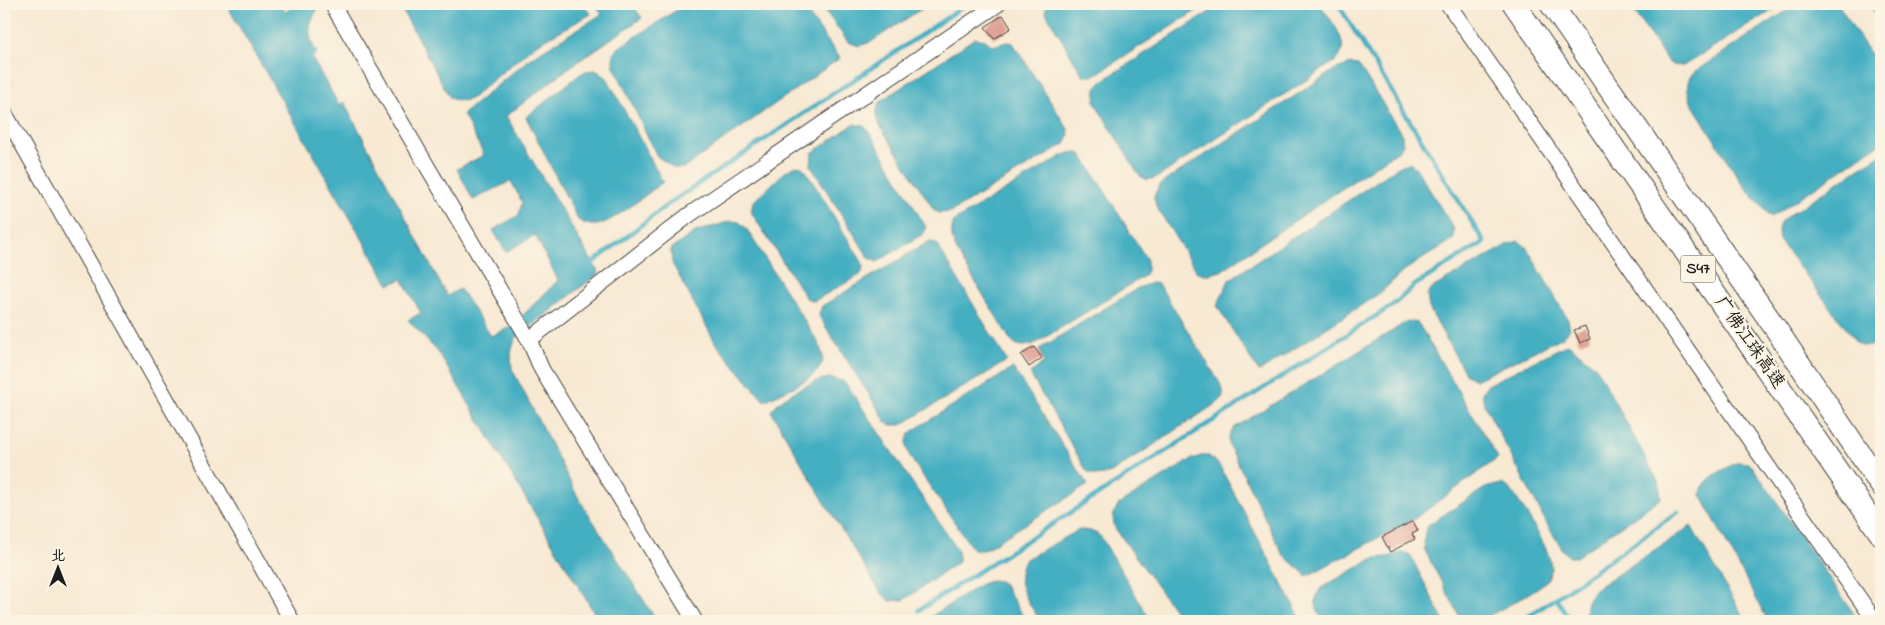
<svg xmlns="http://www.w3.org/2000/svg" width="1885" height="625" viewBox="0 0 1885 625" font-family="'Indie Flower','LXGW WenKai TC',sans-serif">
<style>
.water{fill:#44afc2;stroke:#30666f}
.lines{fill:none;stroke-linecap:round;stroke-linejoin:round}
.stream{stroke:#44afc2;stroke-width:4.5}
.building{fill:#de998d}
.minor-casing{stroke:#3d3b37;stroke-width:17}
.highway-casing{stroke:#3d3b37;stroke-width:24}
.minor{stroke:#fff;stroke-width:15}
.highway{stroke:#fff;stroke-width:22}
.labels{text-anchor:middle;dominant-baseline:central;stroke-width:4.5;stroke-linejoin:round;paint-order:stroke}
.shield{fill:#fcf5e5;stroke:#5f5d58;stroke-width:1}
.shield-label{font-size:16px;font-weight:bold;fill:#1c1c1c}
.street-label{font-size:18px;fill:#1c1c1c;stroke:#fcf5e5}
</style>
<rect width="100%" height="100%" fill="#fcf5e5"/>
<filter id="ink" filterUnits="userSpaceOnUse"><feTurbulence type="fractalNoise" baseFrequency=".02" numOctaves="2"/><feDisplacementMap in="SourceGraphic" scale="10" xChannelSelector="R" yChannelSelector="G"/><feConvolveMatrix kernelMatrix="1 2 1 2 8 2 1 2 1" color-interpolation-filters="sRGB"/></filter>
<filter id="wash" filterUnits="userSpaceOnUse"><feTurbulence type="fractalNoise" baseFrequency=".0096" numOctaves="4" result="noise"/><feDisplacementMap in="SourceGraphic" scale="20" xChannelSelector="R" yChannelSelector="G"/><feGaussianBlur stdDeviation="1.12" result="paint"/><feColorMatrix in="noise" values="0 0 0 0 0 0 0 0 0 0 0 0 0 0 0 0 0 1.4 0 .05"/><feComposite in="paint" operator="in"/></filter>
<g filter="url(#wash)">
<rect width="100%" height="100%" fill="#f8e9d3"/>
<path class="water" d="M226,4H280L285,12L296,4H320C309,24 305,33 317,53L312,58L339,105L344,102L447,296L460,289L491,336L511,327L558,280L535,235L506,252L493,230L519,215L522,202L511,181L473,200L457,169L484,155L463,114L529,59L602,14L595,4H632L642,18L570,67L506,116L599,273L515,339L511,353L512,369L579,499L657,621H599L438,352L408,320L421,313L402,279L389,285Z
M402,4H584L591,14L535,45L481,90C471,101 463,103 450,98L400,6Z
M686,4H801L840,58L684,168H674L657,156L614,66C612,58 613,55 618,48Z
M820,4H929L871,42L859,46L848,42Z
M1046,4H1207L1093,76H1085L1082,74L1046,13Z
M1222,4H1320C1329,19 1353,43 1337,60L1158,177C1150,180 1146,181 1139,175L1098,108L1095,102L1096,88L1102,81Z
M1629,4H1783L1683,66L1673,65L1668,62Z
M1797,4H1838L1872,56L1881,73V143L1771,217L1742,184L1691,102C1687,90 1685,81 1694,72Z
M1869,4H1881V24L1880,23Z
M975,38L985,40L993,46L1007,42L1013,43L1068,129L1069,135L1065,144L951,212L939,213L934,210L880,126C876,116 875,110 881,101Z
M1351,64L1358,65L1362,70L1402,135L1403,145L1399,150L1221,271L1206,275L1197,272L1156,206L1154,197L1159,185L1336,69Z
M596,70L607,78L663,182C648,193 612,223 597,225C589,226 584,223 578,220L526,117L579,75L586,71Z
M854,124L864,126L869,131L926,227L923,234L877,262L869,258L811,166L812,153Z
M1076,152L1082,155L1086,161L1147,260V271L1144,276L1038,342C1028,347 1020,348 1011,341L959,255C953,243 949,234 954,221L1062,156L1070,153Z
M1881,154V341C1872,346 1866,349 1857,343L1779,240C1778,232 1777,227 1782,220Z
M1409,163L1416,168L1454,229V239L1405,270L1380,293L1259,372L1217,306L1229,280L1400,166Z
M796,166L802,167L806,171L862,262C863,267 864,270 860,275L814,301L806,298L751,212L753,202L786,171Z
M731,221L739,222L746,228L819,344C821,350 824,357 822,363C818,379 779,393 764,401L716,344L672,263L671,249L695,232Z
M930,241L937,244L1007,361L901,425H891L887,423L820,318L819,314L822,306Z
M1519,241L1527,248L1568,320L1570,329L1563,337L1476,380L1466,375L1429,308L1427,295L1434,287L1509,244Z
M1152,283L1158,284L1163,291L1221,385C1224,391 1224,395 1220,401L1111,473C1101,476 1094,478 1086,470L1030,374L1044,362L1039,349L1138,288Z
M1408,321L1418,323L1498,458L1414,519L1307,576L1283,555L1229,445C1228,437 1229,434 1234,428Z
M1568,344L1596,367L1659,483L1661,498L1576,557H1570L1565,553L1549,528L1484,404L1482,393L1487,385Z
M1013,368L1088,485L984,550H977L972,548L912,460C906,449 904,441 912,431Z
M829,378L843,381L849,388L958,551V562L954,565L904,600L890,601L881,593L825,503L771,411C781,396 812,381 829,378Z
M1201,456H1209L1219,465L1302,621H1182L1115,528C1112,519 1113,514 1118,505L1192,459Z
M1738,462L1748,463L1752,466L1859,621H1768L1701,495C1700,480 1726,468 1738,462Z
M1501,484L1506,486L1512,491C1523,509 1552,550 1551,569C1550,575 1548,579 1544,583C1535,591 1485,620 1474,621C1468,622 1465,620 1460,617L1425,551C1424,541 1423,534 1428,525L1485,488Z
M1691,526L1746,621H1589C1582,609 1587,599 1595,589Z
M1079,530C1088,530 1094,531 1101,537L1151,621H1040C1029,602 1010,580 1026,559Z
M1400,553H1406L1410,555L1444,621H1323C1316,609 1312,600 1321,588L1374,558L1387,557Z
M992,580L999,581L1004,584L1026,621H924L981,584Z"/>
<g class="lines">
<path class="stream" d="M590,265L667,205L967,4
M1556,598L1571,621
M919,610L1393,305L1415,285L1484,242L1338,4
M1521,621L1556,598L1678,512"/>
</g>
<g id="blocks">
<path class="building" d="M1003,15L1011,28L994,39L985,27Z
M1585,326L1590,339L1580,343L1574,330Z
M1034,347L1042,358L1029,367L1021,355Z
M1413,521L1418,531L1412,534L1415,539L1390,552L1382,537Z"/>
</g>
</g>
<g filter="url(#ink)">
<use href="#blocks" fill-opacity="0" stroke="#3d3b37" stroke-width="1"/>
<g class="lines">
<defs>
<path id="minor" d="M332,4L529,340L542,370L695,621
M1448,4L1875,621
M4,112L292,621
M529,340L689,215L998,4"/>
<path id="highway" d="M1514,4L1881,534
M1551,4L1778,332L1881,485"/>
</defs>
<use href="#minor" class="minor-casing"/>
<use href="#highway" class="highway-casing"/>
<use href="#minor" class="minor"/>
<use href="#highway" class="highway"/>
</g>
</g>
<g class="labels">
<rect class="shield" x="1680.5" y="255.5" width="35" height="27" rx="4"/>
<g class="shield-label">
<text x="1698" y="269">S47</text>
</g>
<g class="street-label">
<text transform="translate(1749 343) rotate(55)">广佛江珠高速</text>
</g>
</g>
<rect width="1885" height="625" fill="none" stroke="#fcf5e5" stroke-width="20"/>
<g transform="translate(58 568)" stroke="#fcf5e5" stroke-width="4" paint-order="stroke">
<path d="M0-4L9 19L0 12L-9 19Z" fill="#1c1c1c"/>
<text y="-8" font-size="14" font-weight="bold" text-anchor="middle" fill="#1c1c1c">北</text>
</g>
</svg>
